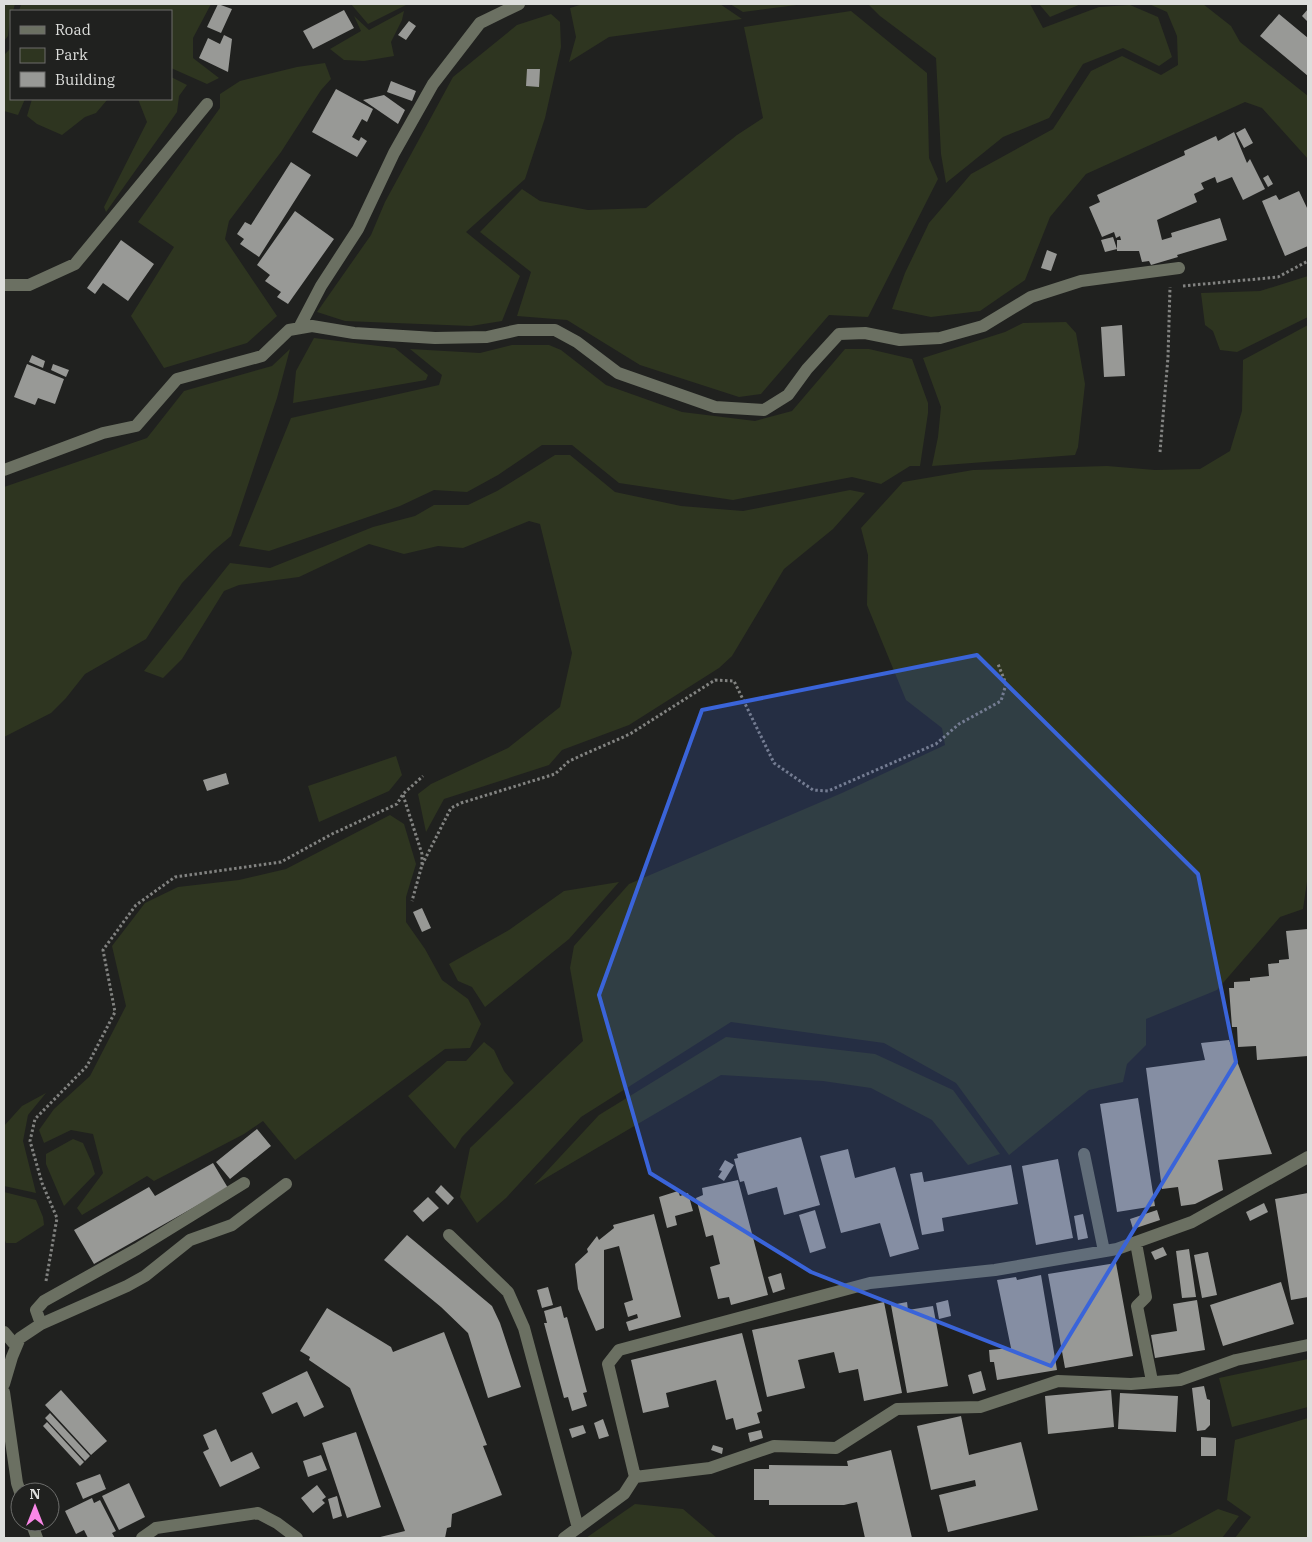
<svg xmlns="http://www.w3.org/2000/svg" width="1312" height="1542" viewBox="0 0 1312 1542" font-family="'IBM Plex Serif',serif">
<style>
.green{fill:#2e3520}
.building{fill:#989996}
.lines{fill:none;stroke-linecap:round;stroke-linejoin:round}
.path{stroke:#828381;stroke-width:3;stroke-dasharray:2.5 2.5;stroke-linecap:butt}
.minor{stroke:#6b7062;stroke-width:12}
.marked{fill:#3a64d9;fill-opacity:0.2;stroke:#3a64d9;stroke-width:4;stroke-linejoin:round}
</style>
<rect width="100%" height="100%" fill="#20211f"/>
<path class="green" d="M4,4H15L13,11H11L8,36L4,41Z
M21,4H211L193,38V58L219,78L207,84L171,68V11H19Z
M351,4H408L368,24Z
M583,4H720L742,19L609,37L569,62L576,37L570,8Z
M730,4H804L743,12Z
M868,4H1030L1043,28L1099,7L1130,5L1158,17L1172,57L1159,66L1123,48L1083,64L1049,118L1003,137L946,183L941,154L936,58L880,16Z
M1039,4H1081L1050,17Z
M1149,4H1203L1231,26L1240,42L1308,96V159L1262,108L1245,102L1086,174L1050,217L1025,280L980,311L931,317L892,309L905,273L929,223L971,174L1053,129L1091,71L1122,56L1161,75L1178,65L1177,36L1167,12Z
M404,11L402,20L391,42L394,56L364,61L344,60L330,49L361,31L354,16L369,30Z
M851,11L927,73L929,158L938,179L868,317L829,315L761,394L739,397L640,365L567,320L517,316L531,272L480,232L522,189L540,201L588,210L646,208L737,135L763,118L744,27Z
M551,14L560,22L561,47L545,118L525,179L466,232L520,276L502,321L471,326L345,321L317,312L371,235L385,202L453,77L517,25Z
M11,48V99H25L18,115L4,111V55Z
M325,63L331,79L321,90L281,152L229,221L225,239L277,316L247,343L164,368L131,316L174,247L138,222L220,108V94L240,81L297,67Z
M171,77L187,85L179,96L177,112L106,212L104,207L147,122L138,99H171Z
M32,99H107V100L96,113L85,117L62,135L37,124L27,116Z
M1308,276V317L1237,352L1220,350L1213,331L1205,325L1201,293L1260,291Z
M1066,322L1076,333L1085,384L1078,447L1075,455L932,466L938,437L941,407L923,358L1005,332L1023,323Z
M1308,325V875L1303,909L1280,917L1217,990L1146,1019V1045L1127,1064L1123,1082L1089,1090L1009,1155L956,1083L884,1043L731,1022L581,1117L506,1198L477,1223L460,1197L470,1148L583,1041L570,968L574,946L629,884L842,793L945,745L942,728L906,700L867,605L868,555L861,528L903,482L973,470L1107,466L1155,470L1200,469L1230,451L1242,411L1243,360Z
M314,338L395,348L428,375L426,380L293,403L296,371Z
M512,345H549L561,350L606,385L682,412L755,421L792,411L845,349H869L912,359L928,403V413L920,466H910L881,484L852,477L733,500L619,483L572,445H542L498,475L467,492L434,490L400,506L269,551L239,546L291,418L439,385L442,375L410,349L480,353Z
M290,349L277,398L231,536L212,552L182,583L146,639L85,674L66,698L51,713L4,737V487L147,438L184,391L272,366Z
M555,455H570L615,492L681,506L743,511L850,490L865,493L833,529L784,569L732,656L719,668L629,725L562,750L549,765L444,799L426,832L418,794L431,784L508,748L560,707L572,653L540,524L529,521L463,548L438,546L404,554L369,544L299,577L239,585L224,591L182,659L163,678L144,671L230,563L270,568L373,527L415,516L434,505H468L497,491Z
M396,756L402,775L389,791L319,822L308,786Z
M390,815L404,824L416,864L406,897V922L425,949L442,980L468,999L481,1024L470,1048L445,1049L295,1160L263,1121L244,1134L154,1181L147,1176L82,1215L77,1208L103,1173L93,1134L71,1130L44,1143L39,1130L54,1109L90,1076L126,1006L112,946L145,903L178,887L239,880L286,869Z
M619,882L569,939L485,1007L472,987L458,981L449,964L509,930L564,891Z
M726,1037L875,1054L953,1090L1000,1154L968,1165L932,1120L871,1088L823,1081L721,1075L534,1185L599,1115Z
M484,1042L494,1050L504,1071L514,1083L462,1137L455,1149L408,1096L447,1061H466Z
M46,1093L28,1115L23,1141L36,1193L4,1186V1126L22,1106Z
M73,1139L83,1143L91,1161L95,1174L64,1206L46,1164V1154Z
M4,1192L36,1200L43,1217L44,1225L16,1243H6L4,1238Z
M1308,1359V1407L1232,1427L1219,1378Z
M1308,1418V1538H1235L1251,1517L1227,1500L1235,1440Z
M635,1504L683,1509L717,1538H586Z
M1218,1509L1239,1516L1222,1538H1103L1170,1535Z"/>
<path class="building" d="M218,4L232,9L221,33L207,27Z
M1308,9V22L1302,16Z
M344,10L354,28L313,49L303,31Z
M1279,14L1308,38V76L1260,36Z
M409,21L416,26L406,40L398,35Z
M224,35L232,39L228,72L199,58L208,38L220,44Z
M527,69H540L539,87L526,86Z
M391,81L416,91L412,101L387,92Z
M336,89L373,109L367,122L362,119L352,137L359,141L361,137L367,141L357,157L312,132Z
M384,95L405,110L398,124L363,100Z
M1245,128L1253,143L1244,148L1236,133Z
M1234,132L1247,163L1250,159L1265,189L1243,200L1232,177L1217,183L1215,177L1201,183L1204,189L1194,194L1197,202L1157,220L1162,240L1172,237L1171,233L1220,218L1227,240L1177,255L1178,257L1151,265L1149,261L1142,262L1139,251H1117V240H1121L1120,236L1116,238L1114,232L1102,237L1089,207L1100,202L1097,195L1185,155L1184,151L1216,136L1218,141Z
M291,162L311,175L259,257L240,244L244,239L237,234L245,222L251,225Z
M1268,175L1273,184L1268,187L1263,178Z
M1299,191L1308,210V246L1285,256L1262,201L1276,195L1279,200Z
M295,211L334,239L288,304L277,297L281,292L265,281L270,275L257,265Z
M1113,237L1117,249L1105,252L1101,240Z
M121,240L154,264L128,301L103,283L95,294L87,288Z
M1047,250L1057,254L1051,271L1041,268Z
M1122,325L1125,376L1104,377L1101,327Z
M32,355L45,361L43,368L29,362Z
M27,364L64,379L55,404L38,398L35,405L14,397Z
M53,364L69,370L66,377L51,370Z
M226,773L229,784L207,791L203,780Z
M422,908L431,928L422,932L413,912Z
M1308,929V1056L1257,1060L1256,1046L1238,1047L1237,1027H1232L1229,988H1234V982L1250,981V978L1269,976L1268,964L1279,963V960L1289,959L1286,931Z
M1229,1040L1272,1154L1218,1160L1223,1190L1195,1204L1181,1206L1178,1187L1162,1189L1146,1068L1205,1060L1201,1043Z
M1138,1098L1155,1206L1117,1212L1100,1104Z
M257,1129L271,1146L230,1179L216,1162Z
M801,1137L820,1205L784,1215L777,1187L748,1195L744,1181L740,1182L734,1159L738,1158L737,1154Z
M848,1149L855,1178L895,1167L919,1249L890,1257L880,1223L841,1233L820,1156Z
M1058,1159L1073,1238L1036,1245L1022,1166Z
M725,1160L734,1165L724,1181L718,1177L722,1171L719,1170Z
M213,1163L228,1188L94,1264L74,1230L149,1187L155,1196Z
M1011,1165L1018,1204L942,1218L944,1231L922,1235L910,1174L922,1172L924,1182Z
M738,1180L768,1295L731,1305L729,1297L718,1299L710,1267L720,1264L713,1235L706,1237L696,1198L703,1195L702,1188Z
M441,1185L454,1198L448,1205L435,1192Z
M678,1191L680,1196L688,1193L693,1211L675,1216L677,1225L667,1228L659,1197Z
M1308,1193V1297L1291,1300L1275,1199Z
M428,1197L439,1208L423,1222L413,1211Z
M1264,1203L1268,1212L1250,1221L1246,1212Z
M815,1210L826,1248L810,1253L799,1215Z
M1157,1210L1160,1220L1133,1229L1130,1219Z
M654,1214L681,1317L629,1331L626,1322L638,1318L637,1314L628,1317L624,1303L633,1300L619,1246L604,1250V1328L596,1331L578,1289L575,1264L588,1252L587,1249L597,1236L599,1240L614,1228L613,1225Z
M1083,1214L1088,1238L1078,1240L1074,1216Z
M407,1235L492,1306L500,1323L521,1387L488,1398L468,1333L441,1307L384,1260Z
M1163,1247L1167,1255L1155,1260L1151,1252Z
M1189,1249L1196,1297L1182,1298L1176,1251Z
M1208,1252L1217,1295L1202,1298L1194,1255Z
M1116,1263L1133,1356L1065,1368L1048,1274Z
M781,1273L785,1289L773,1293L768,1277Z
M1041,1275L1057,1370L997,1380L994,1362H990L989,1350L1011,1348L997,1280L1016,1277L1017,1280Z
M1281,1282L1294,1324L1223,1346L1210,1305Z
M548,1287L553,1305L542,1308L537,1290Z
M948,1300L951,1316L939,1319L936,1303Z
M1197,1300L1205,1350L1155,1358L1151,1335L1177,1331L1173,1304Z
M884,1302L902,1393L864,1401L858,1369L839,1373L834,1352L798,1360L805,1388L767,1397L752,1330Z
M907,1302L908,1310L933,1306L948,1386L907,1393L891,1305Z
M561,1306L564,1318L567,1317L587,1392L583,1393L587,1406L572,1411L568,1397L564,1398L544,1323H547L544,1311Z
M327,1308L391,1347L393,1352L444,1332L487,1445L483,1446L502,1495L452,1514L451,1527L447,1528L445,1538H376L405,1531L350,1388L309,1360L310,1357L300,1351Z
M742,1333L762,1411L757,1413L760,1423L736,1430L733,1418L726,1420L716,1380L666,1393L669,1407L643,1413L631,1360Z
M307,1371L324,1407L304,1417L297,1402L272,1414L262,1393Z
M981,1371L986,1390L973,1394L968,1375Z
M1204,1386L1207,1399L1210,1400V1425L1205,1430L1197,1431L1192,1388Z
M61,1390L107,1441L91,1455L45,1405Z
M1111,1390L1114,1427L1048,1434L1045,1396Z
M1120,1393L1178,1396L1176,1432L1118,1429Z
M50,1413L90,1456L85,1461L45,1418Z
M961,1416L969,1455L1021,1442L1038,1510L948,1532L939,1495L976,1486L975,1480L931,1490L917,1426Z
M603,1419L609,1436L599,1439L594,1423Z
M47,1422L84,1462L80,1466L43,1426Z
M583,1425L586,1433L572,1438L569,1429Z
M216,1429L231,1462L252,1452L260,1468L220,1487L203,1452L209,1449L203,1435Z
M761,1430L763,1438L750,1442L748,1433Z
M356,1432L381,1507L347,1518L322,1443Z
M1201,1437L1216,1438V1456H1201Z
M713,1445L723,1448L722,1454L711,1450Z
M891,1450L912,1538H865L857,1502L844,1505H769V1500H754V1469H769V1465L848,1466L847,1461Z
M321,1455L327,1470L308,1477L303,1461Z
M100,1474L106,1489L83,1499L76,1483Z
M129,1483L145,1517L119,1530L102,1496Z
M317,1485L326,1497L322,1500L325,1503L313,1513L301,1498Z
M337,1496L342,1516L333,1519L328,1499Z
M92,1498L94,1503L100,1500L116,1531L112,1533L115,1538H88L84,1530L76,1534L65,1511Z"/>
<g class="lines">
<path class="path" d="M1183,286L1278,277L1308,261
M1160,452L1168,357L1170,287
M403,795L422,854V865L412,901
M422,865L451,808L461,803L555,774L569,761L630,734L715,680L734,681L774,763L813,790L828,791L936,744L959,724L1001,701L1006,684L998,664
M46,1281L57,1218L42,1183L30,1141L35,1119L87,1066L115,1012L103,950L136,905L175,877L281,862L332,834L397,804L403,794L423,776"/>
<path class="minor" d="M4,285H29L75,264L207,104
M299,328L321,286L358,229L394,153L433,84L480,23L519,4
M4,470L103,433L136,426L177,379L262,356L289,330L312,326L354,333L435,338L487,337L518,330H555L577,342L618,373L715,407L764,410L788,395L807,369L839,334L865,333L900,340L940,338L983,326L1031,297L1081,281L1179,268
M1084,1154L1104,1251
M449,1235L508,1292L524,1328L578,1528
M1136,1243L1146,1297L1137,1306L1152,1381
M41,1324L36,1310L44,1301L137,1249L244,1183
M4,1332L16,1346
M4,1384L12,1357L20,1338L41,1324L127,1286L145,1276L190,1240L232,1225L286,1184
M4,1392L17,1483L20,1492
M635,1477L608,1364L619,1350L870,1283L995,1270L1117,1249L1192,1222L1308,1157
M31,1522L37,1538
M142,1538L156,1528L258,1513L277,1523L297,1538
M564,1538L624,1494L635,1477L710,1468L774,1446L836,1448L897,1409L980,1407L1058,1381L1131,1384L1180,1380L1236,1360L1308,1345"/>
</g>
<path class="marked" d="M977,655L1198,874L1236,1062L1051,1366L811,1272L650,1173L599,995L702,710Z"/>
<rect width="1312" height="1542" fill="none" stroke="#dddedc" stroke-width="10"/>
<rect x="10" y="10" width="162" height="90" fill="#20211f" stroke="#6c6d6b"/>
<rect x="20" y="26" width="25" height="8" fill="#6b7062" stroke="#6c6d6b"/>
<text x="55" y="35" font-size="15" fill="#dddedc">Road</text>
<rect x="20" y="48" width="25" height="15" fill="#2e3520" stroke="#6c6d6b"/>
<text x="55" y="60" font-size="15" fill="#dddedc">Park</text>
<rect x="20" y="72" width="25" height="15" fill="#989996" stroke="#6c6d6b"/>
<text x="55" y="85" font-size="15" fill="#dddedc">Building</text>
<g transform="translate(35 1507)"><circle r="24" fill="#20211f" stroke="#6c6d6b"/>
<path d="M0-4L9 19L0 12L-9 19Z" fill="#fa87e7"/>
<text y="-8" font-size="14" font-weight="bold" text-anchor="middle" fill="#dddedc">N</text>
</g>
</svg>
